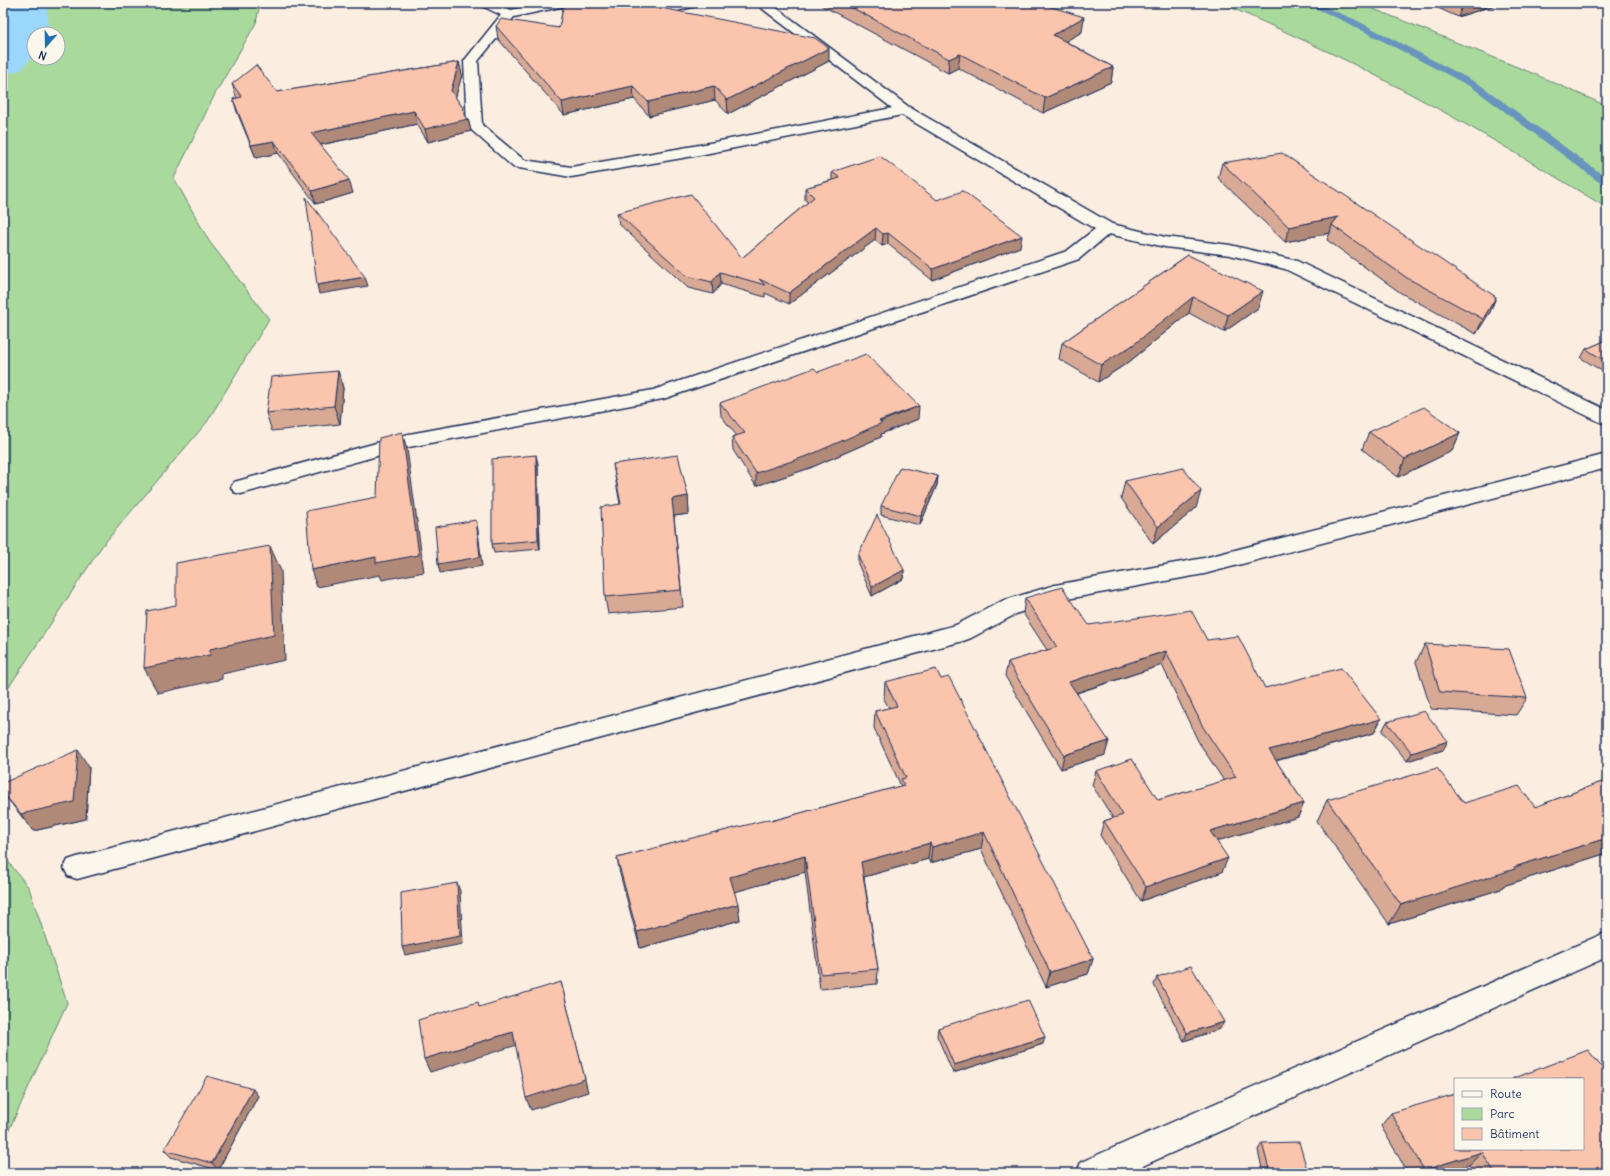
<svg xmlns="http://www.w3.org/2000/svg" width="1610" height="1176" viewBox="0 0 1610 1176" font-family="Delius,sans-serif">
<style>
.green{fill:#aada9b;stroke:#62847c;fill-rule:evenodd}
.lines{fill:none;stroke-linecap:round;stroke-linejoin:round}
.stream{fill:#6894bd;fill-rule:evenodd}
.river{fill:#9bd7fc;fill-rule:evenodd}
.street-casing{stroke:#1b2f5e;stroke-width:3}
.street{fill:#fbf7ec;fill-rule:evenodd}
.wall{fill:#d8a995;stroke:#1b2f5e}
.shaded-wall{fill:#b08979;stroke:#1b2f5e}
.building{fill:#fbc4ad;stroke:#1b2f5e}
</style>
<rect width="100%" height="100%" fill="#fbeddf"/>
<filter id="ink" filterUnits="userSpaceOnUse"><feTurbulence type="fractalNoise" baseFrequency=".025" numOctaves="2"/><feDisplacementMap in="SourceGraphic" scale="8" xChannelSelector="R" yChannelSelector="G"/><feConvolveMatrix kernelMatrix="1 2 1 2 8 2 1 2 1" color-interpolation-filters="sRGB"/></filter>
<g filter="url(#ink)">
<path class="green" d="M3,3H260L256,23L215,94L174,178L209,241L269,319L207,422L102,546L3,696ZM34,34H58V58H34Z
M1221,3H1359L1532,73L1607,106V208C1535,164 1463,121 1388,82C1334,53 1277,28 1221,3Z
M3,855L29,888L67,1003L3,1143Z"/>
<g class="lines">
<path class="stream" d="M1304,3H1315L1354,19L1479,84L1607,178V186L1603,185L1473,88L1348,23Z"/>
<path class="river" d="M3,3H47L49,34H34V55L21,70L3,75Z"/>
<defs>
<path id="street" d="M480,3H497L511,10L542,3H567L565,6L514,17L478,61L482,125L524,160L571,167L694,146L892,108L755,3H770L909,107L1112,224L1165,237L1230,245L1297,261L1607,410V424L1600,422L1285,269L1230,255L1165,247L1109,234L1079,259L663,399L409,447L241,494L234,492L231,487L234,482L409,434L653,390L1067,251L1095,229L902,115L694,156L571,177L513,167L467,126L464,61L501,15L482,6Z
M585,3H606L619,7L654,9L676,3H698L696,6L654,17L618,15L587,6Z
M1607,454V468L1204,574L1056,601L1018,613L971,638L963,641L77,879L68,876L64,868L68,860L77,857L956,625L1002,601L1055,585L1204,558Z
M1607,932V957L1127,1173H1077L1081,1162Z"/>
</defs>
<use href="#street" class="street-casing"/>
<use href="#street" class="street"/>
</g>
<path class="wall" d="M564,3H646L642,5L829,61L728,114L715,100L649,116L634,99L564,115L498,39L496,26L559,28Z
M817,3H1039L1082,32L1065,41L1113,67L1111,82L1043,113L958,68L948,73Z
M1427,3H1501L1458,17Z
M459,62L462,75L455,97L463,108L464,115L468,119L471,131L428,142L417,124L321,145L353,193L316,204L278,153L256,158L237,112L233,99L237,98L236,96L232,84L277,92Z
M1222,163L1496,297L1490,312L1476,334L1401,293L1327,240L1330,233L1285,242L1218,178Z
M832,172L937,200L1020,247L932,280L888,244L882,246L875,240L789,304L765,293V297L721,284L713,294L688,288L619,224L617,213L742,258L808,202L805,200V188L832,180Z
M1188,255L1258,308L1224,332L1189,313L1129,362L1098,382L1059,359L1062,343Z
M1607,340V374L1581,358L1586,349Z
M338,371L343,388L340,424L272,431L266,413Z
M818,372L918,419L881,434V437L810,468L756,486L733,450L732,437L737,436L721,416L720,403Z
M1369,432L1460,433L1452,451L1398,477L1362,449Z
M538,464L540,549L494,553L492,544Z
M613,464L688,496L689,514L674,516L683,607L608,614L605,597L620,504L616,482Z
M938,476L937,485L920,525L881,515V506Z
M1125,481L1196,508L1153,544L1121,498Z
M858,555L904,570L903,579L872,596L858,564Z
M1025,598L1089,625L1207,640L1265,688L1381,719L1374,733L1276,761L1304,803L1298,817L1216,841L1222,872L1141,901L1100,835L1104,821L1113,818L1092,785L1096,771L1158,800L1224,781L1198,741L1162,665L1077,693L1105,755L1061,769L1005,676L1008,662L1047,650L1023,613Z
M1425,644L1527,698L1516,715L1431,709L1416,662Z
M941,679L1093,959L1088,974L1046,987L981,849L930,863L928,859L864,877L878,969L877,984L820,989L805,872L734,892L740,920L640,948L620,874L617,858L715,833L771,821L901,786L874,728L875,711L889,708L884,699L885,682Z
M1387,722L1443,750L1407,761L1382,731Z
M89,767L86,819L33,831L3,793V783Z
M1607,780V853L1503,886L1501,889L1389,924L1317,821L1327,800L1464,803L1535,807Z
M1157,977L1220,1029L1184,1041L1154,985Z
M938,1028L1043,1044L953,1073L937,1036Z
M258,1096L218,1170L171,1157L164,1150Z
M1391,1113L1583,1149L1607,1173H1475L1469,1165L1444,1173H1408L1381,1126Z
M1262,1143L1308,1173H1263L1258,1150Z"/>
<path class="shaded-wall" d="M639,3H646L639,7Z
M1465,3H1501L1458,17L1463,4Z
M1084,17L1082,32L1052,49L1053,35Z
M829,48V61L728,114L727,100Z
M960,54L958,68L948,73L949,59Z
M459,62L462,75L454,103L451,91Z
M1113,67L1111,82L1043,113L1045,98Z
M633,86L634,99L564,115L562,102Z
M714,86L715,100L649,116L648,102Z
M463,108L465,119H468L471,131L428,142L425,129Z
M414,111L417,124L315,146L311,133Z
M274,141L278,153L256,158L251,145Z
M349,180L353,193L316,204L312,191Z
M1338,217L1332,225L1330,233L1285,242L1289,227Z
M876,228L875,240L789,304V293Z
M888,233V244L882,246L883,234Z
M1022,236L1020,247L932,280L933,269Z
M720,272L721,284L713,294L712,282Z
M365,277L368,286L319,294L317,285Z
M1263,291L1258,308L1224,332L1228,315Z
M1193,297L1189,313L1129,362L1098,382L1101,365Z
M1496,297L1490,312L1476,334L1483,319Z
M338,371L343,388L340,424L334,406Z
M919,406L918,419L881,434V437L810,468L756,486V473Z
M402,432L407,449L424,572L382,580L380,575L317,587L311,570L376,557Z
M1460,433L1452,451L1398,477L1405,459Z
M536,455L538,464L540,549L538,540Z
M938,476L937,485L920,525L921,516Z
M1201,491L1196,508L1153,544L1158,527Z
M688,496L689,514L673,516L672,499Z
M476,520L478,530L482,566L440,573L438,564Z
M270,546L281,571L285,660L222,674V679L158,693L144,668L210,649Z
M904,570L903,579L872,596V587Z
M1166,651L1162,665L1066,696L1069,682Z
M1381,719L1374,733L1263,764L1269,750Z
M1109,741L1105,755L1061,769L1064,755Z
M1448,741L1443,750L1407,761L1412,753Z
M78,750L89,767L86,819L33,831L21,814Z
M1304,803L1298,817L1204,845L1210,831Z
M984,832L981,849L930,863L932,847Z
M1607,838V853L1503,886L1501,889L1389,924L1401,905L1514,867Z
M930,843L928,859L860,878L861,862Z
M805,856V872L731,893L730,877Z
M1228,858L1222,872L1141,901L1146,887Z
M457,883L460,891L463,944L405,955L402,947Z
M738,904L740,920L640,948L637,932Z
M1093,959L1088,974L1046,987L1050,972Z
M561,982L588,1092L531,1110L526,1098Z
M1224,1022L1220,1029L1184,1041L1187,1033Z
M513,1032L517,1045L430,1072L424,1059Z
M1045,1037L1043,1044L953,1073L954,1065Z
M253,1089L258,1096L218,1170L212,1163Z
M1482,1152L1469,1165L1444,1173H1422L1424,1170Z"/>
<path class="building" d="M564,3H615L646,5L815,38L829,48L727,100L714,86L648,102L633,86L562,102L496,26L501,19L559,28Z
M843,3H1039L1084,17L1053,35L1113,67L1045,98L960,54L949,59Z
M459,62L451,91L463,108L464,114L468,119L425,129L414,111L311,133L349,180L312,191L274,141L251,145L233,99L242,97L232,84L256,65L277,92Z
M1282,153L1496,297L1483,319L1407,278L1332,225L1338,217L1289,227L1222,163Z
M880,156L937,200L963,191L1022,236L933,269L888,233L883,234L876,228L789,293L759,279L765,285L720,272L712,282L687,276L617,213L691,194L742,258L814,197L805,188L840,178L832,172Z
M306,197L365,277L317,285Z
M1188,255L1263,291L1228,315L1193,297L1133,345L1101,365L1062,343Z
M1607,340V362L1586,349Z
M866,354L919,406L879,421L882,423L810,455L756,473L732,437L745,433L720,403L814,368L818,372Z
M338,371L334,406L266,413L271,377Z
M1424,407L1460,433L1405,459L1369,432Z
M402,432L419,555L376,563V557L311,570L306,511L377,497L379,438Z
M536,455L538,540L492,544V459Z
M678,455L688,496L672,499L681,590L605,597L601,507L621,504L613,464Z
M900,467L938,476L921,516L881,506Z
M1183,468L1201,491L1158,527L1125,481Z
M877,515L904,570L872,587L858,555Z
M476,520L480,557L438,564L435,527Z
M270,546L274,635L210,649V655L144,668L147,611L176,605V563Z
M1062,587L1089,625L1191,610L1207,640L1238,636L1265,688L1341,668L1381,719L1269,750L1304,803L1210,831L1228,858L1146,887L1104,821L1123,815L1096,771L1132,759L1158,800L1236,777L1203,727L1166,651L1069,682L1109,741L1064,755L1008,662L1057,647L1025,598Z
M1425,644L1509,649L1527,698L1440,692Z
M936,669L941,679L949,677L1093,959L1050,972L984,832L932,847L930,843L861,862L878,969L821,974L805,856L730,877L738,904L637,932L617,858L715,832V833L770,819L771,821L904,785L901,779L906,778L875,711L897,706L885,682Z
M1424,711L1448,741L1412,753L1387,722Z
M78,750L74,802L21,814L3,793V783Z
M1437,768L1464,803L1519,786L1535,807L1607,780V838L1514,867L1515,869L1401,905L1327,800Z
M457,883L460,936L402,947L401,893Z
M1191,966L1224,1022L1187,1033L1157,977Z
M561,982L585,1079L526,1098L513,1032L424,1059L418,1020L478,1002L479,1007Z
M1028,1000L1045,1037L954,1065L938,1028Z
M1588,1050L1607,1074V1159L1605,1160L1607,1163V1173H1495L1482,1152L1424,1170L1391,1113L1455,1094V1149H1583V1079H1512Z
M207,1076L253,1089L212,1163L164,1150Z
M1299,1142L1308,1173H1270L1262,1143Z"/>
</g>
<rect width="1610" height="1176" fill="none" stroke="#fbf7ec" stroke-width="16"/>
<rect x="8" y="8" width="1594" height="1160" fill="none" stroke="#1b2f5e" stroke-width="1.5" filter="url(#ink)"/>
<rect x="1454" y="1078" width="130" height="72" fill="#fbf7ec" stroke="#a1a7b3"/>
<rect x="1462" y="1091" width="20" height="6" fill="#fbf7ec" stroke="#a1a7b3"/>
<text x="1490" y="1098" font-size="12" fill="#1b2f5e">Route</text>
<rect x="1462" y="1108" width="20" height="12" fill="#aada9b" stroke="#a1a7b3"/>
<text x="1490" y="1118" font-size="12" fill="#1b2f5e">Parc</text>
<rect x="1462" y="1128" width="20" height="12" fill="#fbc4ad" stroke="#a1a7b3"/>
<text x="1490" y="1138" font-size="12" fill="#1b2f5e">Bâtiment</text>
<g transform="translate(46 46) rotate(200)"><circle r="19" fill="#fbf7ec" stroke="#a1a7b3"/>
<path d="M0-3L7 15L0 10L-7 15Z" fill="#1f6fb2"/>
<text y="-6" font-size="11" font-weight="bold" text-anchor="middle" fill="#1b2f5e">N</text>
</g>
</svg>
